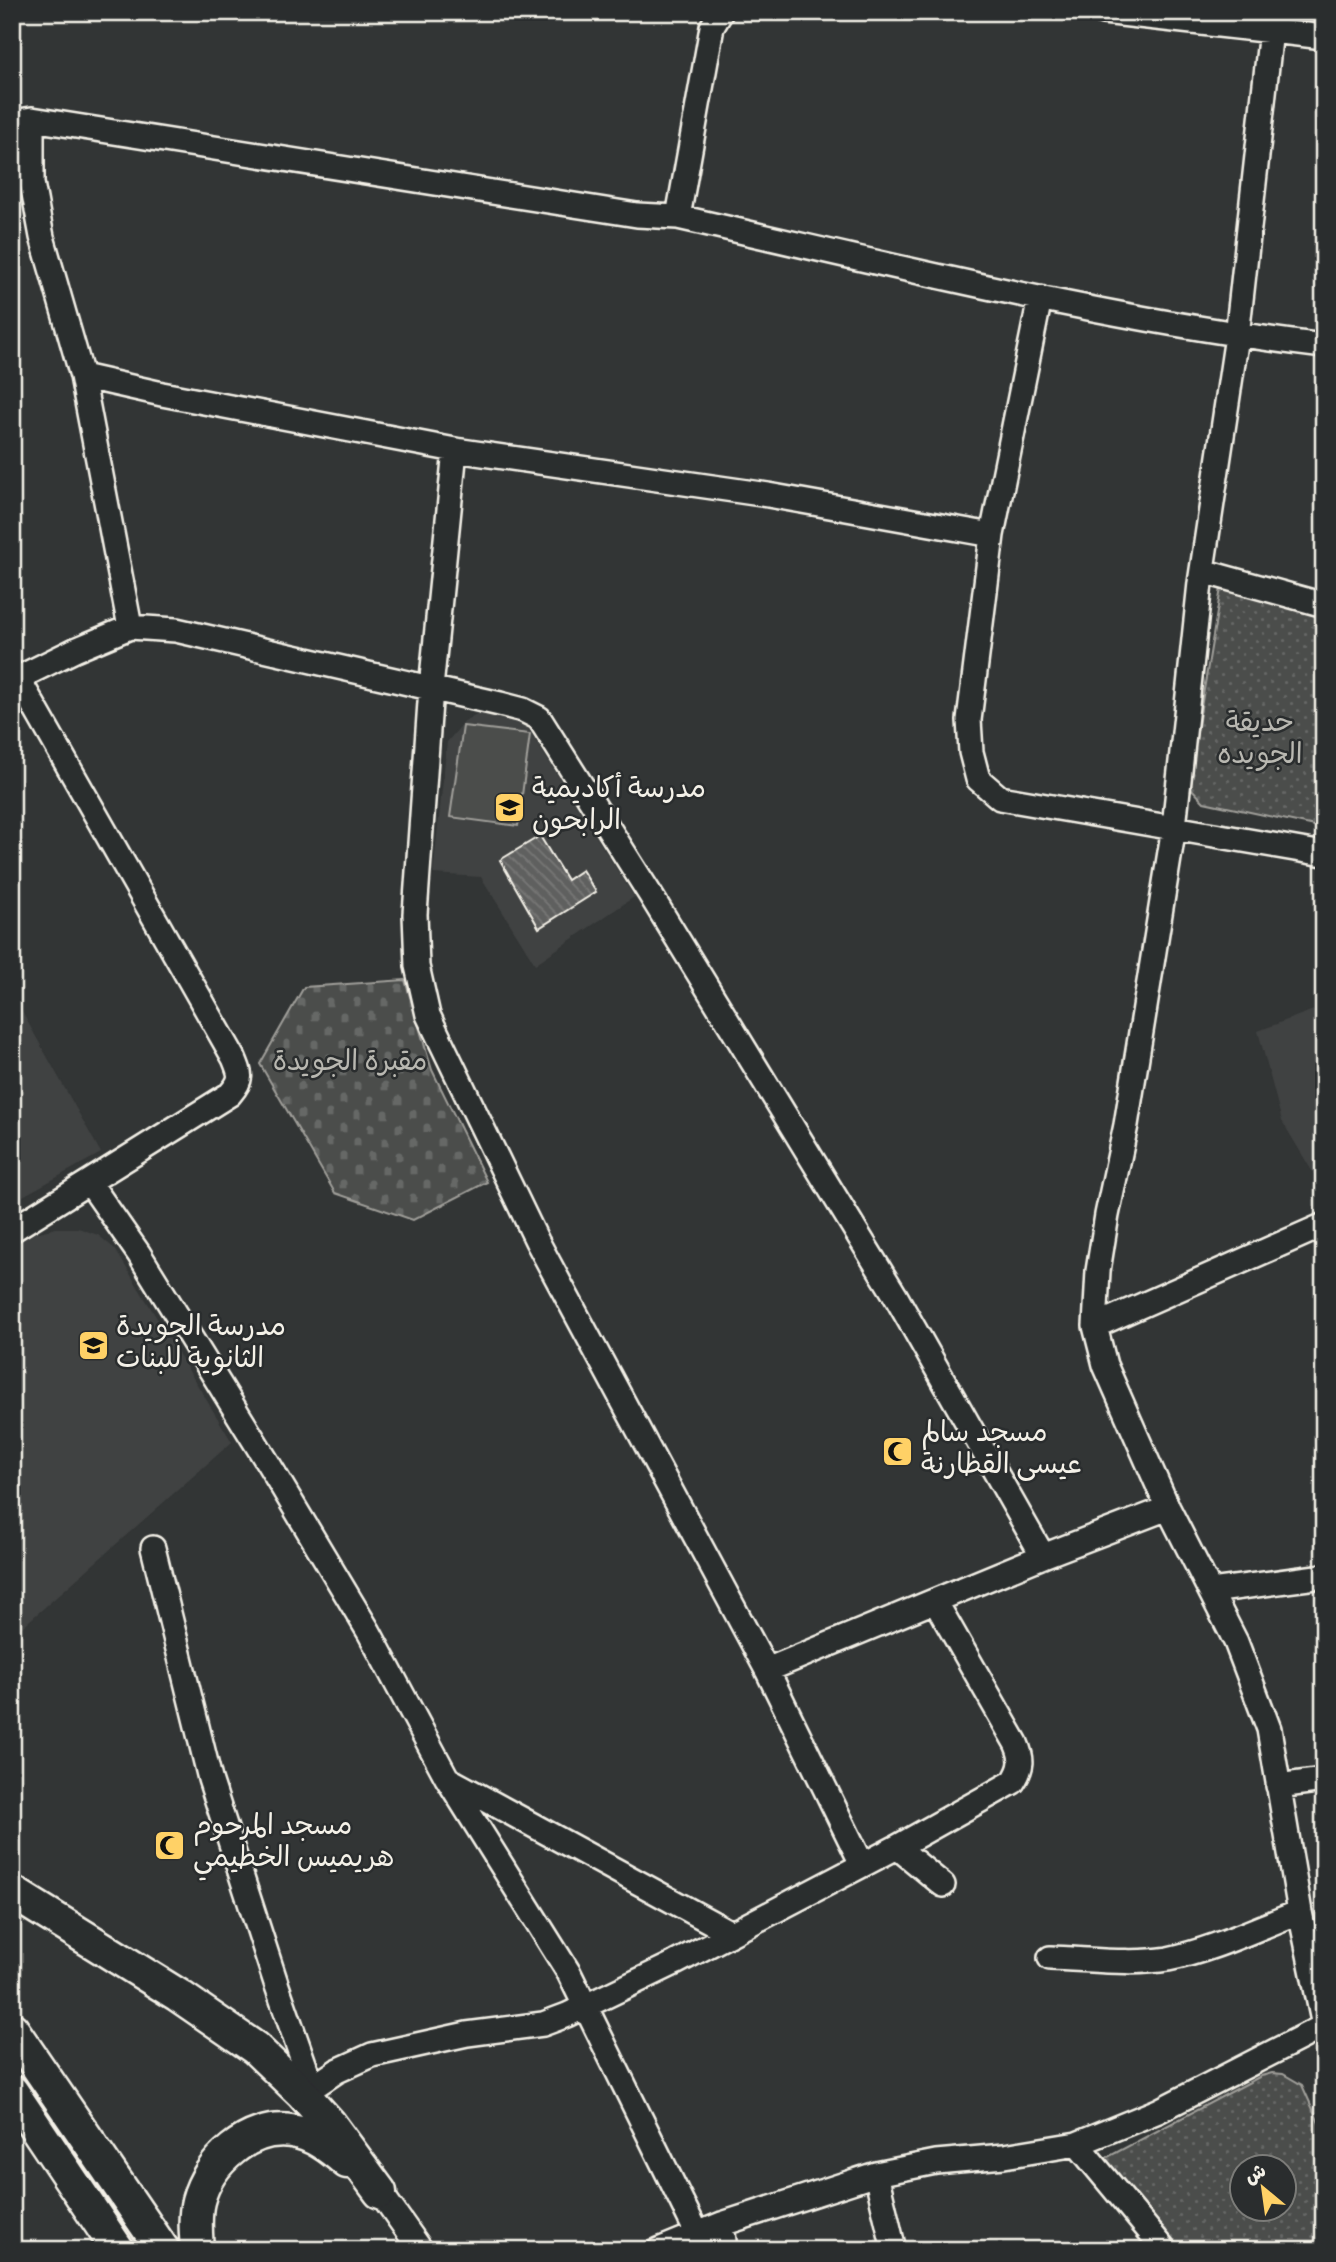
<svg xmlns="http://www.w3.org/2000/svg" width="1336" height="2262" viewBox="0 0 1336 2262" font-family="Dekko,'Playpen Sans Arabic',sans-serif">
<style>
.built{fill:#404242}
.grass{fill:url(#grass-dots);stroke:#a09f9a;stroke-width:2;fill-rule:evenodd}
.cemetery{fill:url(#cemetery-stones);stroke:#a09f9a;stroke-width:2}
.garden{fill:#4b4d4c;stroke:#a09f9a;stroke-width:2}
.building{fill:url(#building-back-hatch);stroke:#f4f1e8;stroke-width:2}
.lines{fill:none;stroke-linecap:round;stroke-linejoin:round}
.minor-casing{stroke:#f4f1e8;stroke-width:28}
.highway-casing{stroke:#f4f1e8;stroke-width:37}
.minor{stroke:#2a2d2e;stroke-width:23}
.highway{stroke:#2a2d2e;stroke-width:32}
.labels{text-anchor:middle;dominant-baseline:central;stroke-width:5;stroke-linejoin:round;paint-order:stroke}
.park-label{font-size:28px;fill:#b9b8b1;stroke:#2a2d2e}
.poi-label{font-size:28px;fill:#f4f1e8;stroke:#2a2d2e;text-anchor:start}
</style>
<defs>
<pattern id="grass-dots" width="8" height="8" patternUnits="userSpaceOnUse" patternTransform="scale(1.75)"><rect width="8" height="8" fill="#4b4d4c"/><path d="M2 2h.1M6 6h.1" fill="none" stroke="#666766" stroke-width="1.8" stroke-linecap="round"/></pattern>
<pattern id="cemetery-stones" width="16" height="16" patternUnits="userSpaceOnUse" patternTransform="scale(1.75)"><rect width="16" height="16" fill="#4b4d4c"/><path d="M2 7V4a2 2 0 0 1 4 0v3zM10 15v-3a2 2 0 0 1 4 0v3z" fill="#666766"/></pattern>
<pattern id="building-back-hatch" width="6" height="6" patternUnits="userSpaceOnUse" patternTransform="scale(1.75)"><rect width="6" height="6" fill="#5f605f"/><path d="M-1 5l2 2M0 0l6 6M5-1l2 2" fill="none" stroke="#777776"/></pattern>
</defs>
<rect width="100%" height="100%" fill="#323535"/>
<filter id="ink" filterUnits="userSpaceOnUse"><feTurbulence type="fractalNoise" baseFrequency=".0143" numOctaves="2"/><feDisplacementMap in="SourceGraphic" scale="14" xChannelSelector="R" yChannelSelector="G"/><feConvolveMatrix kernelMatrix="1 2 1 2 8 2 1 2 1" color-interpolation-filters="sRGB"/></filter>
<g filter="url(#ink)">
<path class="built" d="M491,710L520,716L634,897L535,964L481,877L433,874L447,742L465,721L476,714Z
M12,994L101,1153L12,1202Z
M1324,1006V1191L1282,1121L1258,1031Z
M56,1228H78L98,1235L115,1249L232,1442L12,1636V1247L35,1233Z"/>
<path class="grass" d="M1221,588L1324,616V828L1204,802L1188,785Z
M1272,2073L1283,2074L1302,2085L1324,2134V2250H1179L1102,2160L1261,2076ZM1242,2168H1284V2210H1242Z"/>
<path class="cemetery" d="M405,980L432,1070L487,1182L413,1220L335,1193L260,1064L304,987Z"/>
<path class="garden" d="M463,726L530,734L518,826L450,817Z"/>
<path class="building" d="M540,836L567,880L582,870L596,892L539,928L500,860Z"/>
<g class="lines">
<defs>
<path id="minor" d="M1103,12L1324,37
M1273,12L1237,336L1200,583L1174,827L1126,1125L1107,1215L1098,1271L1095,1326L1105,1365L1168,1508L1236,1642L1269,1729L1300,1912L1324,2026
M32,119V183L42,237L82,376L130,627
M12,122L32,119L637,215L678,217C892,265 1106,320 1324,346
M678,217L712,27L721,12
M1040,298L992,535L969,720L971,752L978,779L1000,798L1324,854
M82,376L162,394L455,450L768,495L992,535
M455,450L431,688L415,914L417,966L428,1015L537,1241L767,1670L862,1864
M1202,571L1324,605
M12,681L75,650L130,627L176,630L500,704L523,710L539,718L650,894L895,1295L1043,1556
M89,1182L139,1254L268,1463L369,1632L447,1778L569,1973L697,2233
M12,1230L230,1094C243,1079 241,1075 234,1058L18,678
M1095,1326L1324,1225
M153,1548L210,1779L276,1983L306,2069L315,2087
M1211,1591L1324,1576
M767,1670L1043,1556L1168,1508
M450,1780L731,1933
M1278,1786L1324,1780
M897,1847L943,1885
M1050,1958C1086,1959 1132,1965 1168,1959C1213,1950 1257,1928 1300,1912
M303,2094L337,2071L372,2055L467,2034L543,2024L567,2015L675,1963L897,1847L1013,1782C1023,1767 1023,1759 1016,1743L935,1601
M1077,2144L1165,2250
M876,2174L894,2250
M380,2192L421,2250
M722,2224L725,2250
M659,2250L722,2224L876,2174L936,2162L1004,2156L1077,2144L1158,2111L1324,2026"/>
<path id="highway" d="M12,1892L178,1995L255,2048L303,2094L330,2124L380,2192
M12,2029L163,2250
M12,2092L118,2250
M197,2250C196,2234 194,2217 198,2201C208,2162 249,2125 291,2131C313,2134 331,2148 347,2162"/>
</defs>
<use href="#minor" class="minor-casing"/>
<use href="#highway" class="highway-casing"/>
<use href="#minor" class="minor"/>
<use href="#highway" class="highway"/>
</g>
</g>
<defs>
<symbol id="school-square" viewBox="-11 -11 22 22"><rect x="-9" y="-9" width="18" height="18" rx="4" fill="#ffd166" stroke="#2a2d2e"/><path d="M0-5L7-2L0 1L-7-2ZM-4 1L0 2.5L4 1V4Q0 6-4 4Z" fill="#111"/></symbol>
<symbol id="mosque-square" viewBox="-11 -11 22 22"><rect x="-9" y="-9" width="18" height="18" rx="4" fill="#ffd166" stroke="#2a2d2e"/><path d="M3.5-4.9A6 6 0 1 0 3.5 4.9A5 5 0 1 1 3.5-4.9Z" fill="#111"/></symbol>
</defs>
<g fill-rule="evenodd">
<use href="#school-square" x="492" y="790" width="35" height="35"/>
<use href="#school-square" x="76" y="1328" width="35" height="35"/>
<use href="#mosque-square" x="880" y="1434" width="35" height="35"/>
<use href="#mosque-square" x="152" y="1828" width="35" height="35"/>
</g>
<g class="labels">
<g class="park-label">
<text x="1260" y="726">حديقة<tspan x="1260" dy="32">الجويده</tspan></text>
<text x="350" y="1065">مقبرة الجويدة</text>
</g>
<g class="poi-label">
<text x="532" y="792">مدرسة أكاديمية<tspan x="532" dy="32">الرابحون</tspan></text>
<text x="116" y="1330">مدرسة الجويدة<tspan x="116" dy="32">الثانوية للبنات</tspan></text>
<text x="921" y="1436">مسجد سالم<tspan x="921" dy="32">عيسى القطارنة</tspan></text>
<text x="193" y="1829">مسجد المرحوم<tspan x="193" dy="32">هريميس الخطيمي</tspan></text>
</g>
</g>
<rect width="1336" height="2262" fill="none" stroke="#2a2d2e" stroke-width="42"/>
<rect x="21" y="21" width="1294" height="2220" fill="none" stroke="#f4f1e8" stroke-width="2.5" filter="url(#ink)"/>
<g transform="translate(1263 2188) rotate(331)"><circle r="33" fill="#2a2d2e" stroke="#7b7b78" stroke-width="2"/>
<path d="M0-5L12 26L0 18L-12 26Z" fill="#ffd166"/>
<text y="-10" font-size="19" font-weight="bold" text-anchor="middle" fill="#f4f1e8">ش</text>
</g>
</svg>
